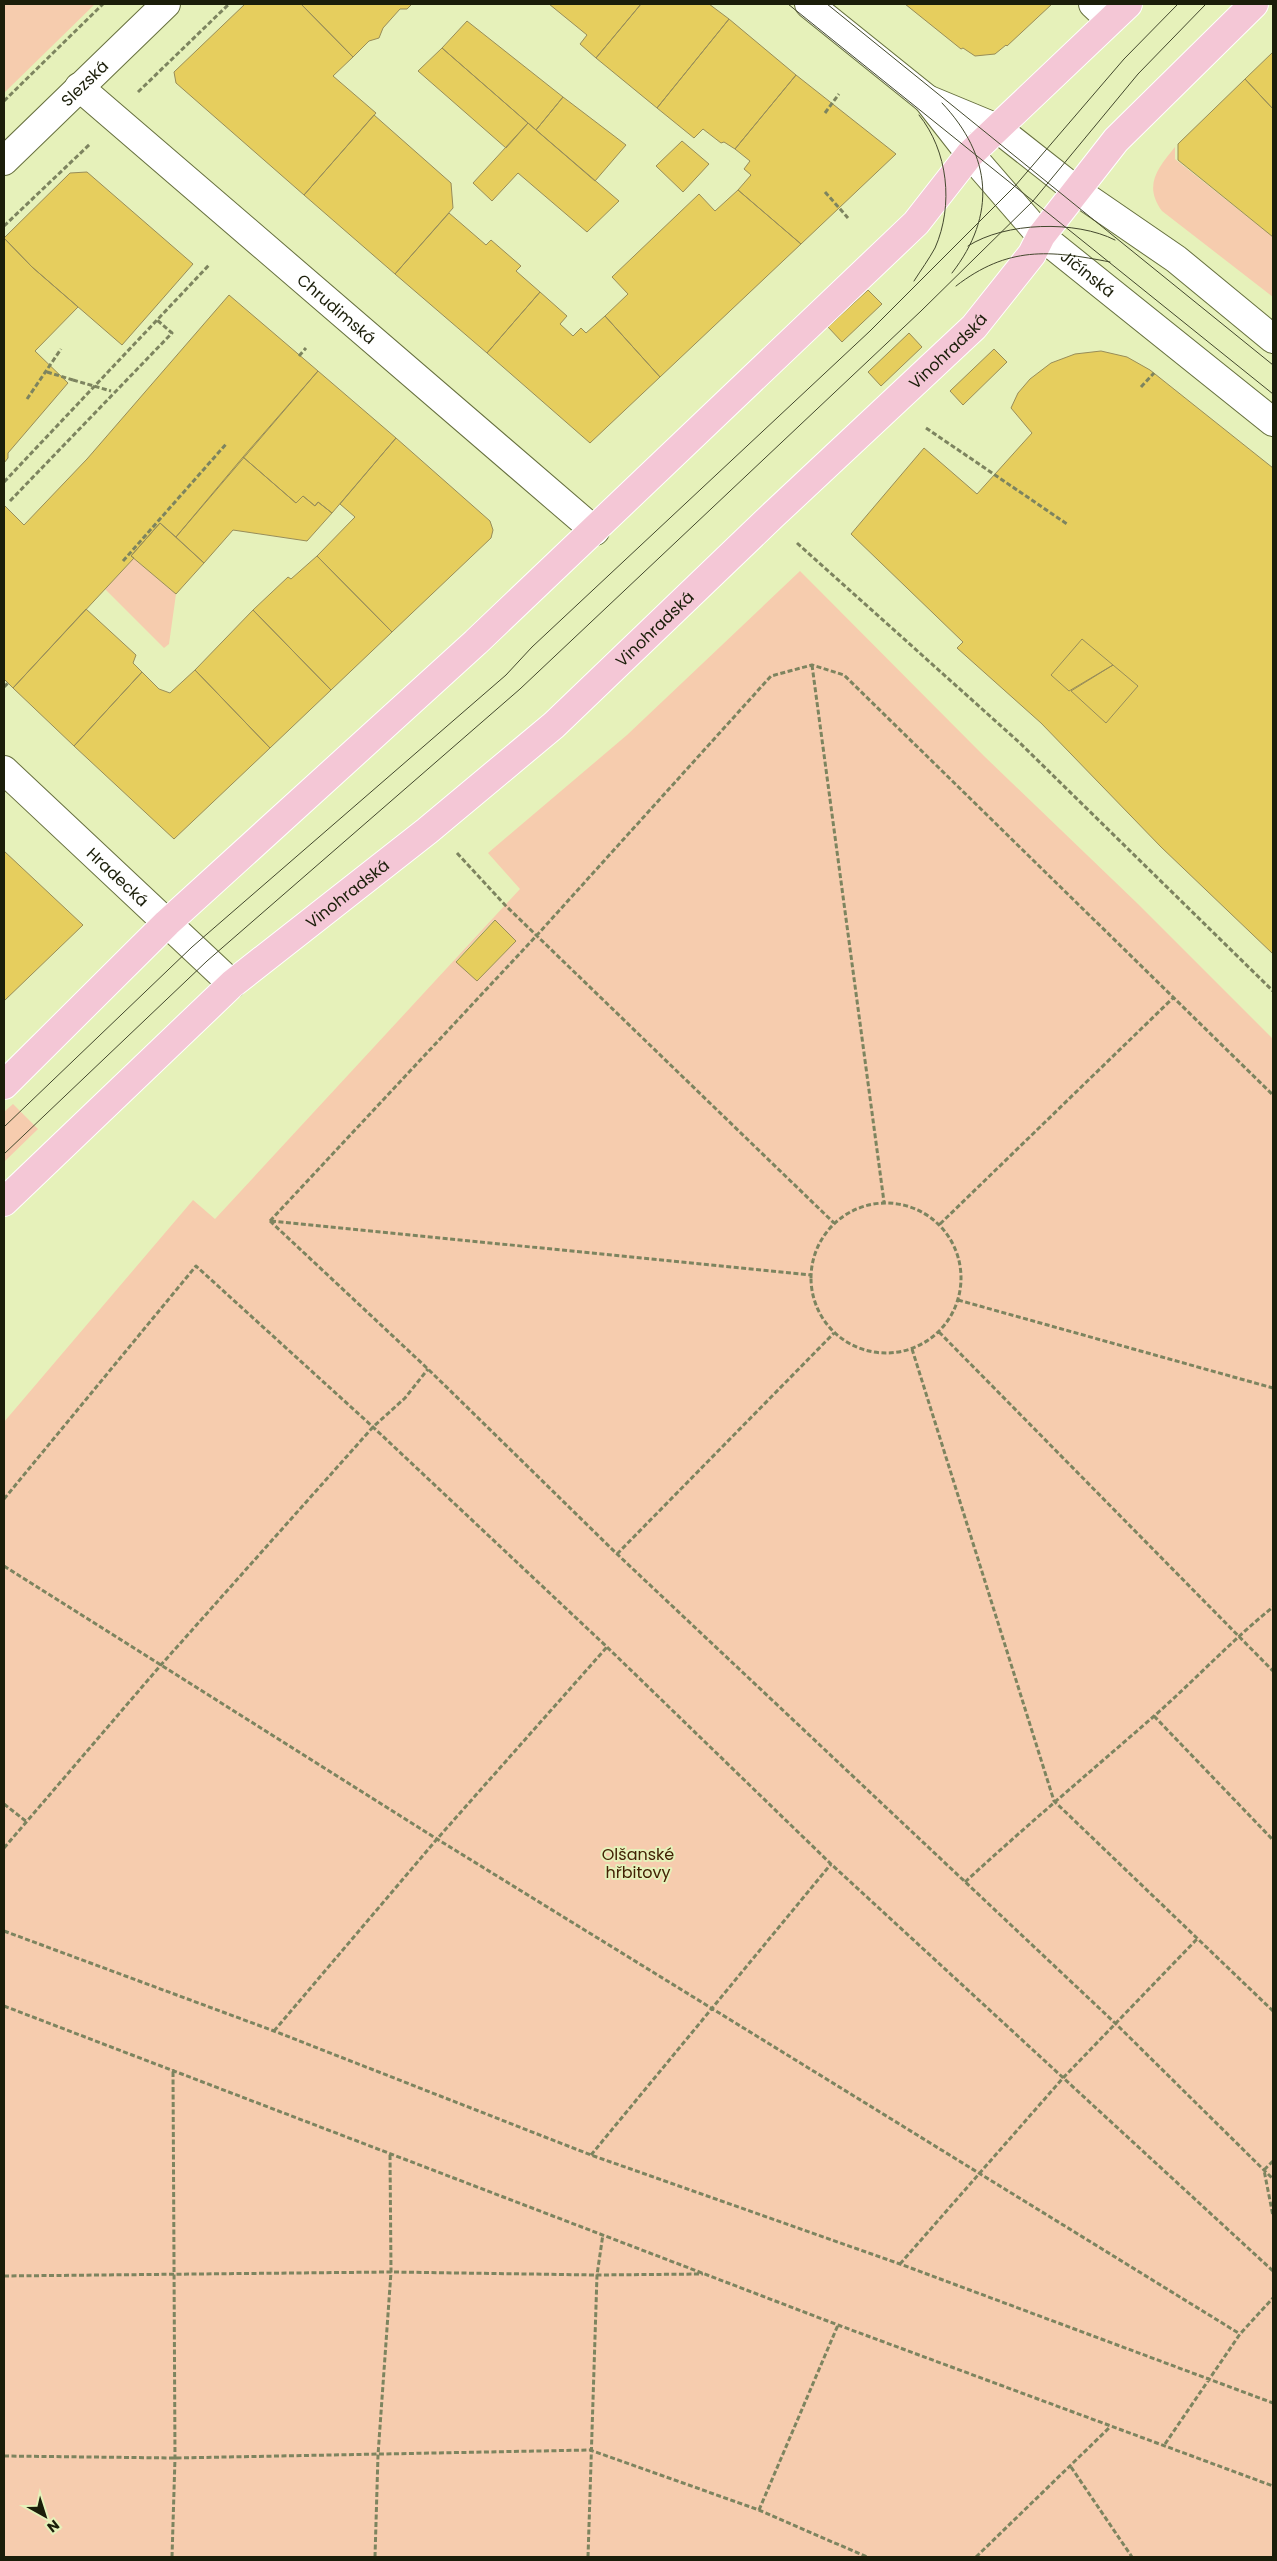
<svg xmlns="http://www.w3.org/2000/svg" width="1277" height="2561" viewBox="0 0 1277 2561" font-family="Poppins,sans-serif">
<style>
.green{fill:#f6ccae;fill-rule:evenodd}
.building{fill:#e6ce5e;stroke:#988d59}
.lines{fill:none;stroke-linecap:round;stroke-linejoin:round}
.minor-casing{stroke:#666f3e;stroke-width:30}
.major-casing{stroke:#fff;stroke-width:30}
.path{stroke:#7d845f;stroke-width:3;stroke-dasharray:5 2.5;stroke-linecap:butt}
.minor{stroke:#fff;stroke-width:28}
.major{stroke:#f4c7d6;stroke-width:28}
.tram{stroke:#43482d;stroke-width:1}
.path-bridge{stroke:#7d845f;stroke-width:3;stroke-dasharray:5 2.5;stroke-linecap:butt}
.labels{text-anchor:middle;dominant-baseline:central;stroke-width:4;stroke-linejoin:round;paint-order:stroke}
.street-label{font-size:16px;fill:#1b1e0a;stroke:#e6f1ba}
.park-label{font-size:16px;fill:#432104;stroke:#e6f1ba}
</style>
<rect width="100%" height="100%" fill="#e6f1ba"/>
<path class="green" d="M4,4H95L4,93Z
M1175,147V159L1273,237V297L1162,211C1143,185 1158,168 1175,147Z
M134,558L176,594L169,644L164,648L105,589Z
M800,571L984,756L1138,904L1273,1039V2557H4V1422L193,1200L215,1219L520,889L488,853L627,735ZM494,920L516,941L477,981L456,961Z
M13,1104L38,1129L4,1162V1112Z"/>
<path class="building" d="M245,4H301L353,57L333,76L376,113L304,195L176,83L174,72Z
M301,4H412L407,9H400L383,28L379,38L369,41L353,57Z
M549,4H641L596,58L580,44L587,35Z
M641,4H709L729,19L657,108L596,58Z
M905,4H1052L1007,46L1006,45L995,54L975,56L963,48L961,49Z
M729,19L796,75L735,149L724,142L721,143L703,129L694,138L657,108Z
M467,21L563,97L536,130L442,48Z
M442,48L528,123L506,148L418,71Z
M1273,52V109L1245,79Z
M796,75L896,154L801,244L738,190L751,175L744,169L750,161L735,149Z
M1245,79L1273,109V237L1178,160V144Z
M563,97L626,145L595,181L536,130Z
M374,115L451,183L453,208L395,274L304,195Z
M528,123L619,201L587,232L518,173L492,201L473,183Z
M682,141L709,164L683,192L656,166Z
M87,172L193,264L122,345L32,267L4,238L70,173Z
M738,190L801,244L660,377L605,316L628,294L612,277L699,194L715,211Z
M449,213L486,245L491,240L521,266L516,271L540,292L487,353L395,274Z
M4,238L32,267L78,307L35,351L68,383L8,453V458L4,463Z
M868,290L882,304L842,342L828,327Z
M540,292L567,316L560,324L573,336L581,328L586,333L605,316L660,377L590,443L487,353Z
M229,295L318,371L176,537L160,523L131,556L134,558L13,688L4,679V505L24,525L87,459Z
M909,333L922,347L881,386L868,372Z
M994,349L1007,362L963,405L950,391Z
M1101,351L1127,357L1150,370L1273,468V954L1161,847L1041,723L957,648L963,642L851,534L924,448L977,494L1032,433L1011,408L1018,393L1030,379L1051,363L1075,354Z
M318,371L396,438L332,513L318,502L315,506L303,496L296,503L243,457Z
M396,438L490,521L493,530L491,538L392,632L317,556L355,517L340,504Z
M243,457L296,503L303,496L315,506L318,502L332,513L307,541L233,530L204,563L176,537Z
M160,523L204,563L176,594L131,556Z
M317,556L392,632L331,690L253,610L288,577L291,579Z
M86,609L136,655L133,663L142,672L74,746L13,688Z
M253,610L331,690L270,748L195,670Z
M1082,639L1113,665L1069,691L1051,675Z
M1113,665L1138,686L1106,723L1071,691Z
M195,670L270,748L174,839L74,746L142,672L159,689L170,693Z
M4,851L83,925L4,1001Z
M495,920L516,941L477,981L456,962Z"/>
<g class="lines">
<defs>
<g id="minor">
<path id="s1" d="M809,4L927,99L970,154L1041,236L1273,422"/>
<path d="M1093,4L1110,20"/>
<path id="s2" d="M79,87L595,531"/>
<path d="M927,99L997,128L1077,191L1176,259L1273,339"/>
<path id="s3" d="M4,161L166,4"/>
<path id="s4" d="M4,770L232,984"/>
</g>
<g id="major">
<path d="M4,1085L167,923L476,642L916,223L970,154L1128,4"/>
<path id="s5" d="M4,1202L232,984L427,831L554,725L772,516L974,327L1032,254L1041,236L1116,140L1254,4"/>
</g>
</defs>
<use href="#minor" class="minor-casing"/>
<use href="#major" class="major-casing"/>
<path class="path" d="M138,92L229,4
M4,101L103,4
M825,113L839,94
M825,192L848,218
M4,226L90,144
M299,356L306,348
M47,372L73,380
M1141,387L1154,373
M27,399L61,349
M926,428L1067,524
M4,482L209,265
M10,501L172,333L157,320
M797,543L1020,743L1273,991
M123,561L227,443
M812,665L884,1202
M4,687L8,683
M457,853L505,905L834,1223
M811 1278a75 75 0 1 1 150 0a75 75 0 1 1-150 0Z
M270,1221L538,934L771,676L812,665L844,675L1273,1095
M270,1221L428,1369L617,1554L1115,2023L1273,2179
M271,1221L811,1275
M940,1224L1174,997
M958,1300L1273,1388
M939,1332L1273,1671
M912,1349L1054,1801L1273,2011
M4,1499L196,1266L373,1427L607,1647L831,1864L1273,2271
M617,1554L834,1333
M4,1566L437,1839L1240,2334
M1154,1716L1273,1840
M4,1804L27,1822
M4,1848L160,1666L373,1427L405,1398L428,1369
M965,1882C1027,1825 1090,1772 1153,1717C1194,1681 1231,1641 1273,1607
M4,1931L274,2031L591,2155L900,2264L1273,2403
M4,2006L838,2325L1273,2486
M274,2031L437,1839L607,1647
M591,2155L831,1864
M1273,2161L1264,2170L1273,2216
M900,2264L1063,2078L1198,1938
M4,2276L391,2272L597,2275L703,2274
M1165,2444L1240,2334L1273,2298
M4,2456L175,2458L590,2450L759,2510L867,2557
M1071,2467L1132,2557
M759,2510L838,2325
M172,2557L175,2458L173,2069
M375,2557L378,2455L391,2272L390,2153
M588,2557L597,2275L603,2234
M976,2557L1110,2427"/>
<use href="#minor" class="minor"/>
<use href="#major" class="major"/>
<path class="tram" d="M788,4L1273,394
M827,4L1273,365
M942,103C992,156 997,215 952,273
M968,246C1005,222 1076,220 1115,240
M914,281C921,270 929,259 935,248C954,205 948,151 919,115
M956,286C1008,246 1049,250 1110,262
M4,1127L192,947L506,675L532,647L870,331L1015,186L1124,59L1178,4
M4,1154L207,961L520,689L921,311L1033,201L1138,74L1206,4"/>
<path class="path-bridge" d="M73,380L111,391"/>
</g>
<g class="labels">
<g class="street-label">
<text stroke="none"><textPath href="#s3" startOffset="112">Slezská</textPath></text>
<text stroke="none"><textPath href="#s1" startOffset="390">Jičínská</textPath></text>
<text stroke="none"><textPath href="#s2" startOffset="340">Chrudimská</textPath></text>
<text stroke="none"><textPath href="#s5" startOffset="1272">Vinohradská</textPath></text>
<text stroke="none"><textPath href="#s5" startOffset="868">Vinohradská</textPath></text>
<text stroke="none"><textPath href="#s4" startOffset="156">Hradecká</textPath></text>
<text stroke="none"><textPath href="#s5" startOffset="462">Vinohradská</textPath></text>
</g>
<g class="park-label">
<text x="638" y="1854">Olšanské<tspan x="638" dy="18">hřbitovy</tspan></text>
</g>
</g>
<rect width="1277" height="2561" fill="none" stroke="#1b1e0a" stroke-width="10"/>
<g transform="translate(45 2516) rotate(141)" stroke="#e6f1ba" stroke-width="4" paint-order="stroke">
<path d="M0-4L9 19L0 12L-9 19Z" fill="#1b1e0a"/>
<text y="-8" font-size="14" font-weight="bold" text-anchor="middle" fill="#1b1e0a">N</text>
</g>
</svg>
